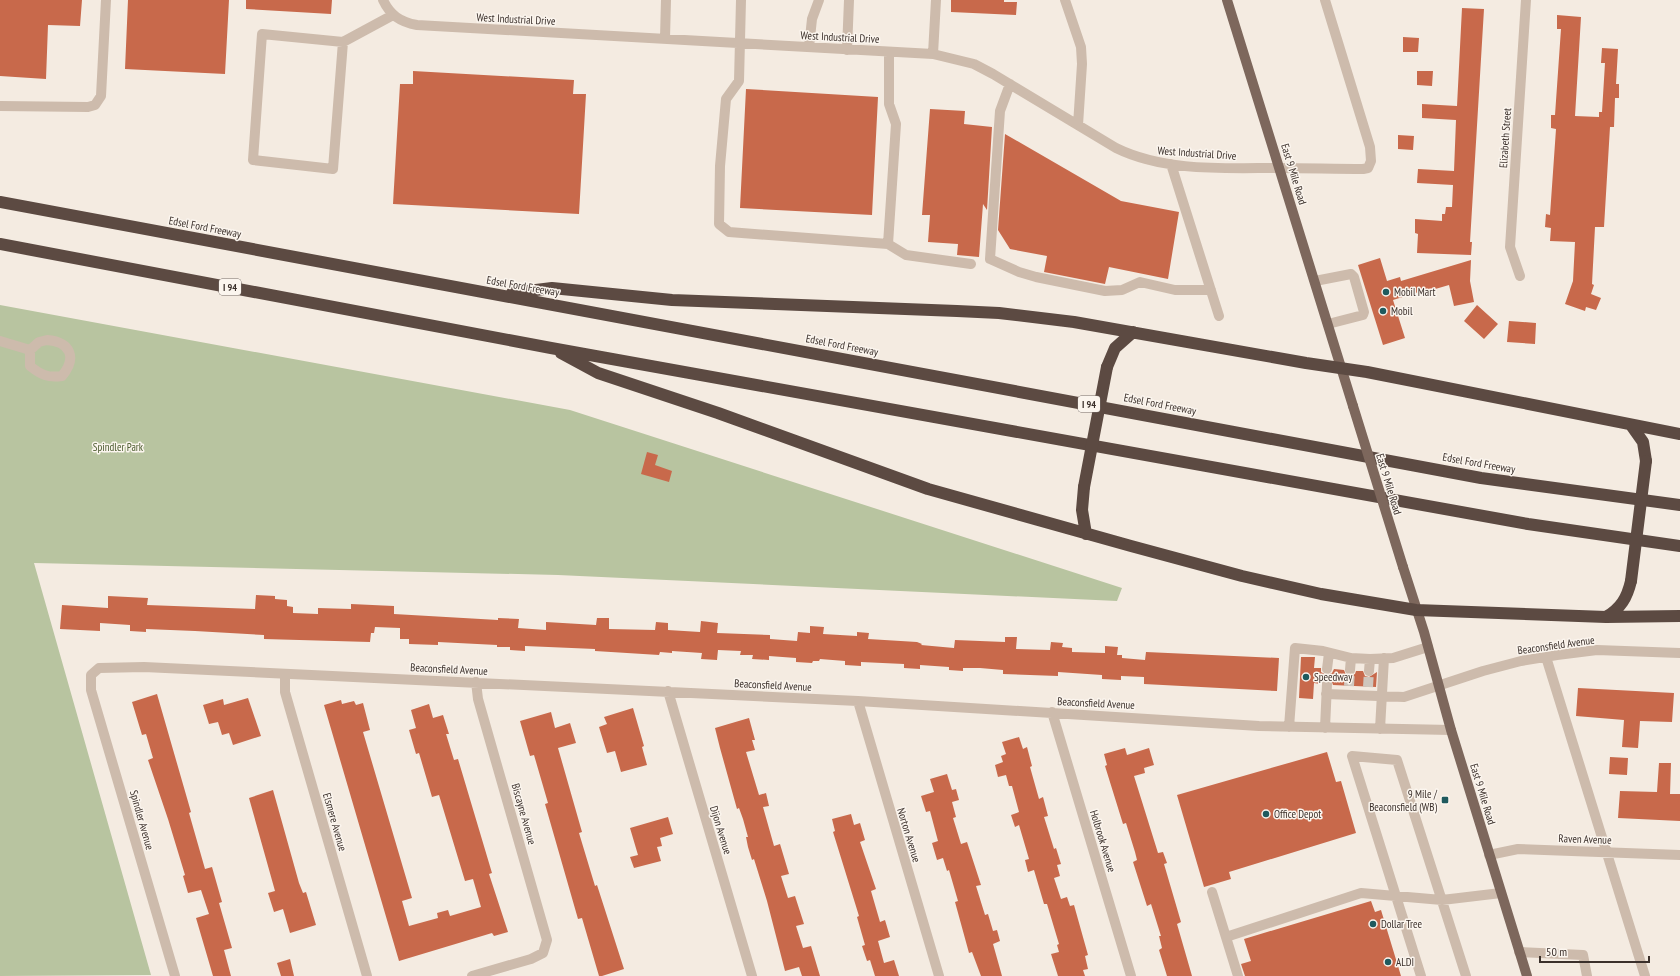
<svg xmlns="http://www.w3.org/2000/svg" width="1680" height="976" viewBox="0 0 1680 976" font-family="'PT Sans Narrow',sans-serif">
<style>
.green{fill:#b8c4a0}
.building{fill:#c8694b}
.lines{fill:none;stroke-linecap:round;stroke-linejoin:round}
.minor-tunnel{stroke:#cfc6bd;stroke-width:10;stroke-dasharray:10 5;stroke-linecap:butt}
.minor{stroke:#cdbbac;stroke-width:10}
.major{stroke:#7d675c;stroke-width:10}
.highway{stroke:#5c4a42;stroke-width:12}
.major-bridge{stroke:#7d675c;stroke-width:10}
.highway-bridge{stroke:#5c4a42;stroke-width:12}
.poi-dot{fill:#1f5a5e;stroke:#fbf5ee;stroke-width:1.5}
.labels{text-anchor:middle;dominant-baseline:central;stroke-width:3;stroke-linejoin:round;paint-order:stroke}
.shield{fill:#fbf5ee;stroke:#756b66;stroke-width:1}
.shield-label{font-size:10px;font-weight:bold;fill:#3b302b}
.street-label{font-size:11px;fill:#3b302b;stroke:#fbf5ee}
.poi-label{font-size:11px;fill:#3b302b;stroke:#fbf5ee;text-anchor:start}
.park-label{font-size:11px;fill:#4a5a2e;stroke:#fbf5ee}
</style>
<rect width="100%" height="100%" fill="#f4ebe1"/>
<path class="green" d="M0,305L570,410L1122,588L1117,601L558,575L34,563L151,975L0,976Z"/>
<path class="building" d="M0,0H82L80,26L48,25L46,79L0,76Z
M128,0H229L225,74L125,69Z
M246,0H332L331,14L246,9Z
M951,0H1004V2H1017L1016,15L951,12Z
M1462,8L1484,9L1470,242H1472L1471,255L1417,253L1418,234L1415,233V219L1442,221V214H1445L1446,207H1452L1453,185L1417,183L1418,169L1454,171L1456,120L1422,118V104L1457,106Z
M1557,15L1581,17L1575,116L1599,117V112H1602L1605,63H1601L1602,48L1618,49L1616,84H1619V98H1615L1614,127H1610L1604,227H1595L1592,284L1594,285L1591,294L1601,298L1596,310L1586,307L1585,311L1565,304L1573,281L1575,242L1550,241L1551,228L1545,227L1546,214L1550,215L1556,129L1551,128V115H1555L1561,29H1557Z
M1403,37L1419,38L1418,52H1403Z
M413,71L574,80L573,94H586L579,214L393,204L400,84H413Z
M1417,71H1433L1432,86L1417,85Z
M746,89L878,97L872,215L740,208Z
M930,109L965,111L964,124L992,127L987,210L983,204L979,257L957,255L958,244L928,242L930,215H922Z
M1005,134L1121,201L1179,212L1168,279L1109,267L1105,284L1044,272L1047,256L1010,249L998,230Z
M1398,135L1414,136L1413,150L1398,149Z
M1380,258L1387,281L1400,277L1401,281L1471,260L1470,281L1474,302L1454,306L1449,285L1425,292V290L1393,300L1405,338L1383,345L1358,265Z
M1477,305L1498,324L1484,339L1464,321Z
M1509,321L1536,323L1535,344L1507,342Z
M647,452L658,455L655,465L672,471L669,482L641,474Z
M256,595L275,596V599L287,600V606L293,607V613L318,614V608L351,609V604L394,606V614L498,620V618L519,619L518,628L546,630V622L596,625L597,618H609V629L655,630L656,622L668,623V630L700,632L701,621L718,623L717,633L770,635V639L797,641L798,632L810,633V626L824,627L823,634L857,636V632L869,633L868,639L917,642L922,644L921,645L954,648L955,640L1005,642V637H1017L1016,649L1050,650L1051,642L1063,643L1062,647L1072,648V652L1105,653V646L1118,647L1117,655H1122V658L1145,660L1146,652L1279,658L1277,691L1144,684V677L1121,676V680L1102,679V675L1058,672V676L1003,674V670L980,668H963V671L949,670V667L920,665V669L904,668V664L861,662V666L845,665V661L820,659L819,661H813L812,663L796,662V658L769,656V660L752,659L753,655H740L741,651L718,650L717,660L701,659L702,653L672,651V653L660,652L659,655L595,651V649L525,646V651L510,650V647H497V645L438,642V645L409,644V639H400V628L375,627L374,633H371L370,642L264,639V635L195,631L146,629V632L130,631V625L100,623V631L60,629L62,605L108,608V596L148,598L147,605L255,609Z
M1301,657H1315L1314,668H1321V672L1326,675L1332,673L1334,669L1344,670L1346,675L1350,676L1355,674L1356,671H1363L1365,676L1369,677L1377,672L1376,687L1333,685L1331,679L1327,678L1322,680L1320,684L1314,683L1313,699L1299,698Z
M1578,688L1674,693L1672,722L1640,721L1638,748L1622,747L1624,720L1576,716Z
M157,694L191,812L189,813L205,869L212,867L222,902L219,903L232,948L224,950L231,976H213L196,918L209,914L201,890L188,893L183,876L185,875L168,819L148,760L153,758L146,734L142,735L132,702Z
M248,698L261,736L233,745L229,733L222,735L218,722L209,724L203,705L223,699L224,705Z
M341,700L342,704L354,701L356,705L363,703L370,730L363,732L412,898L402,901L409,926L438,918L437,913L448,910L450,916L481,907L473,879L465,881L439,795L432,797L419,753L416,754L409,730L416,728L411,710L429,704L433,718L443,715L449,734H446L454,760L458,759L492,873L489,874L508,932L494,936L492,933L399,961L324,705Z
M633,708L644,746L642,747L647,765L621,772L615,751L607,753L599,727L607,724L604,717Z
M551,712L555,728L570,723L576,743L558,748L582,832L579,833L595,886L597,885L624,969L602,976H599L582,918L578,919L545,804L548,803L534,755L530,756L520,721Z
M749,718L755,740H752L755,750L746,752L759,795L766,793L769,806L763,807L774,846L780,844L789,874L781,876L788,898L795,896L804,924L796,926L803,948L811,946L820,976H802L799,967L785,971L767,901L754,859L752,860L748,847L746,837H748L743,819L739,808L737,809L720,748L715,728Z
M1019,737L1023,749L1027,747L1032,766L1030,767L1039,799L1043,797L1048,816L1044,817L1054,849L1056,848L1061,864L1057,865L1060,876L1054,878L1061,899L1067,897L1070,906L1074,905L1088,955L1085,956L1088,969L1083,970L1085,976H1058L1051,954L1059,952L1057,945L1059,944L1047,904H1044L1034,870L1028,872L1025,860L1029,859L1019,825L1015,827L1011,815L1019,812L1012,786H1009L1006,775L998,777L995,765L1003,762L1001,756L1006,754L1002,742Z
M1125,748L1127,755L1149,748L1154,765L1144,768L1145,773L1134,776L1158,853L1163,852L1167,863L1164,864L1181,922L1177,924L1192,976H1167L1159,950L1162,948L1159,936H1161L1151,904L1147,906L1133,862L1137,860L1135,852L1126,823L1123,824L1105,766L1107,765L1104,754Z
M1327,752L1336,782L1341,781L1356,833L1229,872L1231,879L1204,887L1177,795Z
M1610,757L1628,758L1627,775L1609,774Z
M1659,763H1671L1670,794H1680V821L1618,818L1620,791L1657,792Z
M947,774L952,790L956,789L959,800L952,802L956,817L953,818L961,844L967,842L981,885L976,886L985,915L988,914L993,931L997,930L1000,941L993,944L1002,976H981L972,952L969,953L955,902L958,901L949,870L947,871L943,858L937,860L932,843L938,841L930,811L926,812L921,796L934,792L930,779Z
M273,790L299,883L303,893L306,892L316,925L290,933L283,909L274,912L268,893L275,891L249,798Z
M851,814L854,825L860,823L865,840L860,842L876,889L871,891L880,922L885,920L890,937L878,941L884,963L894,960L899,976H875L870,960L867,961L862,946L865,945L857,917L859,916L833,832L835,831L832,819Z
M668,817L673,834L660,838L662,846L657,847L661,861L634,868L630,857L638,855L630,828Z
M1371,901L1375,912L1381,910L1401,976H1245L1241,964L1251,961L1244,939Z
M290,959L294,976H281L277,963Z"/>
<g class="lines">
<path class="minor-tunnel" d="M1327,684V669
M1349,686L1350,670
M1368,687L1369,671"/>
<path class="minor" d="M383,0C390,15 400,22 417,25L933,54L974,64L993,74L1116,148C1165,172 1225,168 1278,168C1307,168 1335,169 1363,169L1368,168L1371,161L1370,147L1325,0
M741,0L739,81L726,99L720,166L719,224L729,232L888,244L896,124L889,104V52
M1065,0L1081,47L1082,64L1078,125
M665,38L666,0
M343,42L333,169L253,160L262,34L343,42L393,15
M809,47L812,19L819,0
M847,50L849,0
M933,54L936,0
M1010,84L1000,111L990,259L1019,272L1036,277L1105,291L1122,290L1140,282L1175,290H1211
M0,106L88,107L95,105L101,96L106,0
M1171,164L1219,316
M888,244L906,255L971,264
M1520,276L1510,247L1526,0
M1315,281L1351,274L1354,277L1364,312L1363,315L1328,324
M47,340C71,342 77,358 62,376C48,378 41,375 30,366V350L39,342Z
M0,341L30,350
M1546,657L1645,976
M1327,669L1329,653
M1350,670L1351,658
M1369,671L1370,659
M285,674V692L367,976
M668,691L752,976
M1326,694L1404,697L1483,671L1521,661L1557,655L1597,650L1680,653
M858,701L939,976
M1052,712L1131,976
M1289,727L1295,648L1323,651L1351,658L1370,659L1393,658L1428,647
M1325,728L1327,684
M1380,729L1384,658
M1489,855L1518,849L1680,855
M1212,892L1238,976
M1226,937L1361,893L1442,900L1501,893
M1519,952L1583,955L1587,976
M175,976L91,690V675L99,668L144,667L858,701L1259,726L1451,730
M472,976L531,959L543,953L547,940L478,699L476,682
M1421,976L1352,756L1397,760L1466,976"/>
<path class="major" d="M1227,0L1353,406
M1403,567L1424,632L1451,730L1527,976"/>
<path class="highway" d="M0,202L1481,478L1680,505
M0,244L551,348L1528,524L1680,546
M512,293L552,288L672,300L957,311L999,313L1074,322L1306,363L1367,372L1680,434
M561,353L598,373L718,413L928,489L1131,546L1242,576L1321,594L1416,610L1606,617L1680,616
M1107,367L1115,348L1133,332
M1631,425L1643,442L1646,461
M1084,487L1082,510L1086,534
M1606,617C1621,608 1627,598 1631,581"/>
<path class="major-bridge" d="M1353,406L1403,567"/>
<path class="highway-bridge" d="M1084,487L1107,367
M1631,581L1646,461"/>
</g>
<g class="poi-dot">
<circle cx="1386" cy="292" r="4"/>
<circle cx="1383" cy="311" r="4"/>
<circle cx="1306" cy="677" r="4"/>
<rect x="1441" y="796" width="8" height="8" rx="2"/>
<circle cx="1266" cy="814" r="4"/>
<circle cx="1373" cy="924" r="4"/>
<circle cx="1388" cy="962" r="4"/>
</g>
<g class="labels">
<g class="shield">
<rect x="219" y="279" width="22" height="16" rx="3"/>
<rect x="1078" y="396" width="22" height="16" rx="3"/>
</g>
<g class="shield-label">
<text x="230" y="287">I 94</text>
<text x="1089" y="404">I 94</text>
</g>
<g class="street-label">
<text transform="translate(516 19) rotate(3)">West Industrial Drive</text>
<text transform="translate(840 37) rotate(3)">West Industrial Drive</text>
<text transform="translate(1505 138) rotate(-86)">Elizabeth Street</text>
<text transform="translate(1197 153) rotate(4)">West Industrial Drive</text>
<text transform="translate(1294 174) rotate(73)">East 9 Mile Road</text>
<text transform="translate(205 227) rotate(11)">Edsel Ford Freeway</text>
<text transform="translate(523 286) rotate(10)">Edsel Ford Freeway</text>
<text transform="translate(842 345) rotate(11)">Edsel Ford Freeway</text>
<text transform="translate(1160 404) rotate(11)">Edsel Ford Freeway</text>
<text transform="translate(1479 463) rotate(10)">Edsel Ford Freeway</text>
<text transform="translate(1389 484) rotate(73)">East 9 Mile Road</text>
<text transform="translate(1556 645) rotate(-8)">Beaconsfield Avenue</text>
<text transform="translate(449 669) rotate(3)">Beaconsfield Avenue</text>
<text transform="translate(773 685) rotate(3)">Beaconsfield Avenue</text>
<text transform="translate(1096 703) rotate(3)">Beaconsfield Avenue</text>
<text transform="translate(1483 794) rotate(73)">East 9 Mile Road</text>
<text transform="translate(524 814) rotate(74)">Biscayne Avenue</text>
<text transform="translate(142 820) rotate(74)">Spindler Avenue</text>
<text transform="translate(335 822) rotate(74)">Elsmere Avenue</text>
<text transform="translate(721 830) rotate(73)">Dijon Avenue</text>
<text transform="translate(909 835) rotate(73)">Norton Avenue</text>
<text transform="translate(1585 839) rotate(2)">Raven Avenue</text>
<text transform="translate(1103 841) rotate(73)">Holbrook Avenue</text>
</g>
<g class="poi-label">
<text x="1394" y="292">Mobil Mart</text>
<text x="1391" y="311">Mobil</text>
<text x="1314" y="677">Speedway</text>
<text x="1437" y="794" text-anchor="end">9 Mile /<tspan x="1437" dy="13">Beaconsfield (WB)</tspan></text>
<text x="1274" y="814">Office Depot</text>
<text x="1381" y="924">Dollar Tree</text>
<text x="1396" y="962">ALDI</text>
</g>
<g class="park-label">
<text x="118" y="447">Spindler Park</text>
</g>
</g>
<path d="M1540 956v6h109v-6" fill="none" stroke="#3b302b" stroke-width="2"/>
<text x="1546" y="956" font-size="12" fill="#3b302b" stroke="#fbf5ee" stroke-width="3" paint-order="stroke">50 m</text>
</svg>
